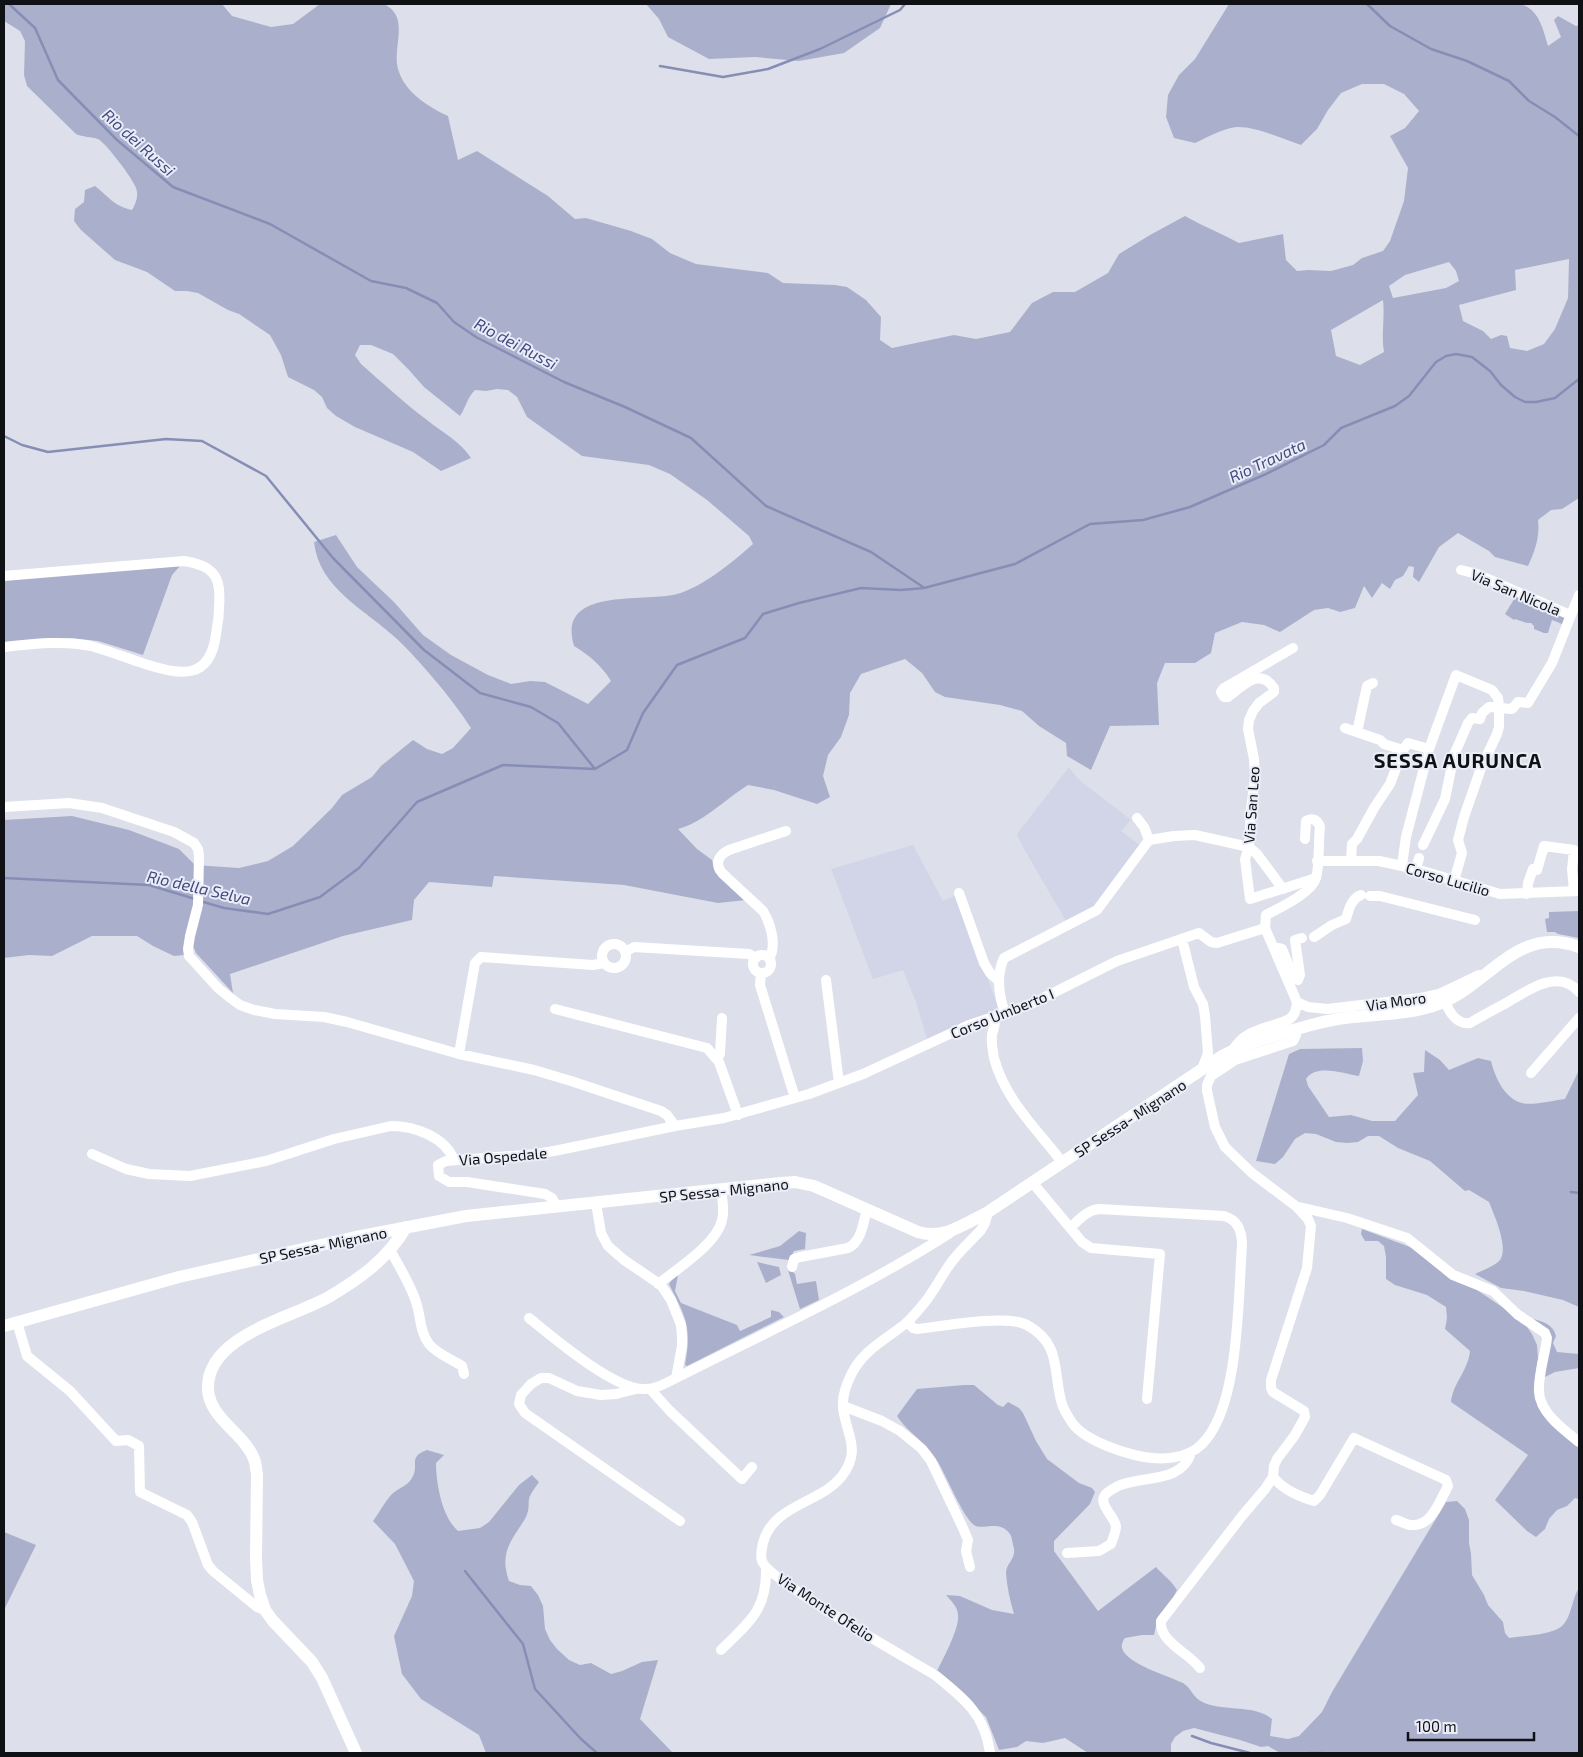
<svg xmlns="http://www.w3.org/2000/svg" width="1583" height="1757" viewBox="0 0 1583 1757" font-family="'Exo 2',sans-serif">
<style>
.built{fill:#d1d5e7}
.green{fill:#aab0cc;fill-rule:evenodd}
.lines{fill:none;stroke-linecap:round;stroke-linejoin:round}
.stream{stroke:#868eb5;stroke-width:2.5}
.minor{stroke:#fff;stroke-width:10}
.tertiary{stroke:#fff;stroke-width:12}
.labels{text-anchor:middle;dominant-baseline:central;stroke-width:4;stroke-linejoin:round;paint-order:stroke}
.street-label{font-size:15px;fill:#101114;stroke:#eaedf8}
.water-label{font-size:16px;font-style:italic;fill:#424a7f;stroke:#eaedf8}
.district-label{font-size:20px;font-weight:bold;letter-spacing:1px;fill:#101114;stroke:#eaedf8}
</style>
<rect width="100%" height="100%" fill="#dde0ea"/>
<path class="built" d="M1069,767L1078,779L1131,820L1121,831L1141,846L1097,905L1066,921L1024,849L1017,834Z
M913,845L943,901L957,895L1000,1012L927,1039L916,1002L903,970L873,979L831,869Z"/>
<path class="green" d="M4,4H222L232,16L271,27L293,24L320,4H384C412,18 390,49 399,72C406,93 429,107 448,116L458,160L477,151L548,196L575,219L586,218L631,231L652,239L670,253L696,264L768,273L783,283L835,285L847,287L866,300L881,317L880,340L892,348L954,335L976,339L1010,332L1032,303L1053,292H1075L1108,273L1119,254L1150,235L1185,216C1202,226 1221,233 1239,243L1283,234L1286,260L1297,271L1308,270L1331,271L1353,265L1362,258L1383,251L1390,241L1404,201L1408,168L1390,136L1405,128L1419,111L1404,94L1384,84H1362L1341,93L1328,110L1317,129L1301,145C1283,139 1255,126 1236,127C1222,129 1208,137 1195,143L1174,138L1166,117L1168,95L1179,75L1195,59L1229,4H1520C1539,9 1543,29 1548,46L1561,37L1554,20L1558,16L1576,26L1579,25V498L1562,509L1551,510L1538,520C1540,537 1535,551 1528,566L1495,557L1489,551L1458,533L1439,547L1419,582L1413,577L1414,567L1409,566L1403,576L1395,580L1390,589L1382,583L1372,598L1364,586L1355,608L1340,612L1328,608L1314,610L1280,632L1264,625L1242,622L1215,633L1211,653L1195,663H1165L1157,683L1159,725L1110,726L1091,770L1067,756L1066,743L1039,726L1022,711L1000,705L945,697L935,692L922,673L905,659L861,674L850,693L849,715L841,737L828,755L823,776L830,797L817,804L774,790L748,785C724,800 704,822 678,829L697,849L712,860L715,872L746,900L718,903L624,885L494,876L492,887L429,882L414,900L412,920L343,936L230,974L233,993L196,953L194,948L185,945L184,955L174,956L153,946L137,936H92L52,956L29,955L4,958V820L72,816L129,830L179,849L195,865L239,868L268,861L293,846L332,808L342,795L372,777L381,766L413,740L427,749L442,754L453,748L471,728C453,700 421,662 397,639C366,610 319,589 314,542L336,535L357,567L394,602L423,635L451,655L488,675L511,684L530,681L545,682L588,704L611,681C602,666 589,655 574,646C556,586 644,603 677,594C701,588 734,561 753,544L749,536L707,500L670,474L649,465L582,456L527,417L517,397L508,390L497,389L486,391L475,390C467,398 466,407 460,416L424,387L409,370L393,354L371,345H360L355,355L361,364C383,383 404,403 427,420C443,433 460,441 471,458L441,471L413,452L355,427L336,416L327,408L322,397L314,390L288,377L281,355L270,335L239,314L228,310L198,293L187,291H175L147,272L115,260L81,230L74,221L75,209L84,202L85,190L95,186C109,197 114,206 132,210C136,203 139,196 136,188C133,179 106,143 98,139C92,137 82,137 76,134L27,86L24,75L25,41L20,31L4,21ZM1569,259L1568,298L1555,329L1544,344L1527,351L1510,348L1507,336L1501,335L1491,339L1483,331L1463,321L1459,305L1516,290L1515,270ZM1449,262L1456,271L1459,281L1446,288L1393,298L1389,286L1405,275ZM1383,300C1385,318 1381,335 1384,352L1360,365L1336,356L1331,330Z
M646,4H891L880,28L844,53L799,61L755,57L709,59L668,37L659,19Z
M180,566L172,575L143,655L98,641L70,638L4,644V579Z
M1516,596L1565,616L1562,624L1552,620L1548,633H1544L1534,629V626L1531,623H1527L1515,619L1514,620L1505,614Z
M1579,911V938L1558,934L1555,932H1547L1545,919L1549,918V912Z
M1362,1048L1363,1061L1359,1076C1345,1074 1316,1063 1306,1079L1308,1086L1329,1117L1351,1115L1372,1121H1395L1418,1095L1413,1073L1424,1072L1425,1050L1440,1060L1449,1070L1478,1058L1491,1061C1495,1077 1504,1098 1522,1103C1531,1106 1555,1100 1565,1099L1579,1070V1307L1563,1300L1524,1291L1501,1288L1475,1274C1483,1270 1495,1266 1500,1260C1509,1247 1494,1215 1489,1202L1469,1190L1465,1191L1430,1161L1398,1148L1379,1136H1368L1358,1142L1347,1143L1336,1142L1316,1134L1305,1133L1295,1139L1283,1157L1275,1164L1256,1161L1289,1054L1300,1049Z
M1362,1229L1418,1250L1511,1313L1525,1324L1532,1334L1537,1345L1538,1358L1535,1384L1537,1399L1579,1446V1499L1575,1498L1567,1506L1557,1510L1549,1519L1545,1529L1536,1537L1527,1531L1495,1500L1528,1455L1451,1402C1453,1383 1468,1371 1470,1351L1445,1329L1447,1318L1446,1307L1427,1295L1395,1285L1386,1279V1257L1384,1246L1378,1241H1365L1361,1234Z
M799,1231L806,1233L805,1249L794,1251L789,1260L749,1255L780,1246Z
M757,1262L779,1267L781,1275L766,1283Z
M787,1267L795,1274L797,1284L816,1281L819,1300L800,1309Z
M678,1275L675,1291L681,1303L737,1325L740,1331L771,1317V1310L779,1312L784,1317L687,1366L685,1365C692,1326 686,1318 669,1284L671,1281Z
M1533,1319C1544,1322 1553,1324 1556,1336L1553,1343L1557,1352L1579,1354V1368L1555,1372L1545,1377L1548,1334Z
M964,1385H974L998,1405L1003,1407L1008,1402L1019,1408L1023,1413L1036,1441L1047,1459L1079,1483L1092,1488L1095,1492L1090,1504L1054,1541V1551L1098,1611L1156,1567C1163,1575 1171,1580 1177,1590L1173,1598L1158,1617L1154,1635H1142L1125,1638C1123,1641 1121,1644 1122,1648C1126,1664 1169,1676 1183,1683C1190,1687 1193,1696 1199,1700C1219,1713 1253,1703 1272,1719L1270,1736L1288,1739L1299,1736L1322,1712L1332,1692L1446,1502L1457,1501L1465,1509L1469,1520V1543L1471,1554L1472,1575L1484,1595L1488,1605L1503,1622L1505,1633L1509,1638C1522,1636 1554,1635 1563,1625C1572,1615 1572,1598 1579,1588V1753H1280L1268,1746L1261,1747L1240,1740L1194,1728L1183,1731L1175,1737L1171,1744V1753H1088L1065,1738L1043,1743L1026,1741L1017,1747L999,1750L986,1717L937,1671C943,1659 960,1627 958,1615C958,1607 951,1601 946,1595L960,1596L992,1610L1014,1614C1010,1601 1007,1587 1006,1573C1006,1562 1018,1559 1013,1545C1012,1541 1012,1537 1010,1534C999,1519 982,1531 974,1525C962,1516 946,1474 936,1459C925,1441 907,1432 897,1416L917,1389Z
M427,1450L444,1455L436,1463C436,1483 442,1517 458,1531L480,1528L489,1522L519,1485L532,1475L539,1482C536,1487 532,1491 530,1496C527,1502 531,1508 525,1519C511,1541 499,1553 509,1581L520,1585L531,1586L538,1595L543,1606L545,1629L550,1640L557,1649L569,1660L580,1665L591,1663L611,1674L622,1671L642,1662L658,1660L640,1719L673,1753H486L479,1735L421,1699L402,1674L394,1636L412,1596L414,1581L395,1544L373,1521C379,1513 384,1503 391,1495C397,1488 407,1487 412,1478C420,1465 407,1457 427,1450Z
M4,1532L36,1545L4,1610Z"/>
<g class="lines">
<path class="stream" d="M9,4L35,28L58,80L117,140L173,187L270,224L371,281L406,288L437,303L454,322L476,337L564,382L625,407L691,438L766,506L871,552L923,587
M1367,4L1390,26L1431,49L1467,61L1509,81L1529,101L1555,117L1579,136
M660,66L723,77L768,69L820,49L900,10L905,4
M4,436L22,445L48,452L166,439L202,441L266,476L333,558L424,650L480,693L531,707L558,723L595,769
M4,878L149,885L195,899
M200,901L224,908L268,914L320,897L359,868L417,802L503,765L595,769L627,750L643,713L677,665L745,638L763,614L799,603L861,588L901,590L924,588L1015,564L1090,524L1143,520L1190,507L1266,474L1324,445L1341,428L1395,406L1409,396L1436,362L1446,356L1456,354L1472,357L1490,371L1501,385L1515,397L1525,402H1536L1555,398L1579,379
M1571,1192L1579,1193
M465,1571L523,1644L535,1689L581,1739L597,1753
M1192,1736L1211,1743L1250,1753
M1309,1753H1322"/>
<path class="minor" d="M1461,570L1477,574L1570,615
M4,576L184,561C202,564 217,569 219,589C220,604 219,619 216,634C210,681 181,675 145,664C127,658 109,651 91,646C62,640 32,644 4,647
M1293,648L1224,688L1221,692L1224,697H1228C1242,687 1259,666 1274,688V692L1259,703L1253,711L1249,720L1248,729L1254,759L1255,777L1251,809L1249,847L1245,859L1250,899L1316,878
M1345,728L1380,740L1384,744L1403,750L1408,743L1429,749
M1357,732L1367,686L1373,683
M4,807L69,803L102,808L174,832L194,843L198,849L199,856L198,905L190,936L188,949L189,956L218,988L229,997L240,1005L254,1010L275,1014L324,1017L347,1022L459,1054L534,1070L571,1081L661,1111L667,1115L675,1126
M1137,818L1144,827L1149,840
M1423,845L1445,799L1454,755L1468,723L1472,718L1480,719L1482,713L1489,707L1512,709L1518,702L1528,703L1552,663L1579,595
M1351,860L1352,844L1357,839L1374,808L1390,784L1403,750
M1317,861H1379L1416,869L1500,894L1579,891
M1402,865L1406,837L1429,749L1456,675L1492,690L1498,698L1499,707V727L1497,734L1481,768L1464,817L1458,840L1462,853L1454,881
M1416,869L1419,858
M959,893L984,963L990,973L999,981
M1527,894L1528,883L1533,869L1537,870L1544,846L1574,850L1572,869L1574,891
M1370,896H1380L1475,920
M1314,937L1332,925L1346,919C1349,909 1351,899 1361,895
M1182,939L1194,987L1203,1004L1205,1016L1208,1053L1202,1069
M602 956a12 12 0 1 1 24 0a12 12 0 1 1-24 0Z
M1274,949L1279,948L1282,949L1293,976L1294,979L1298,980L1300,975L1295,940L1302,938
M625,952L634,947L749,954L756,958
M753 964a9 9 0 1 1 18 0a9 9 0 1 1-18 0Z
M769,959C777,946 771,924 763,911L722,873C714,863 719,855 729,850L786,831
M761,973L760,985L795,1098
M826,980L839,1083
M1445,1001C1449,1012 1457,1025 1470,1023C1482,1016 1495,1009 1508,1002C1528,990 1559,968 1579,992
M1297,1002L1308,1007L1327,1009L1421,998L1439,994L1479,975
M555,1009L707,1048L719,1062L738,1115
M1005,1013C999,996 996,975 1004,958L1097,910L1149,840L1174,836L1195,835L1249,847L1257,854L1283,889
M994,1016C997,1024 993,1028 992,1035C991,1042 993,1051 994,1058C1005,1100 1037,1129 1062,1162
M1233,1050C1245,1029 1268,1028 1288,1020C1295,1016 1296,1010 1297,1002L1265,928
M459,1054L475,963L481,957L593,965L604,963
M717,1059L720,1054L722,1018
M1531,1073L1579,1018
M92,1154L126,1169L149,1174L190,1176L266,1161L334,1139L391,1126C415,1126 445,1137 454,1160
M1032,1182L1082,1242L1091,1248L1160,1254L1147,1399
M596,1203L601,1233L608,1246L624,1260L661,1285L671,1300L681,1325L682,1336V1346L677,1373L678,1377
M557,1207L552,1198L545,1194L467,1182H449L439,1176L438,1165L446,1161L537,1154L559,1150L675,1126L724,1118L809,1094L863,1074L969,1025L1029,1005L1117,961L1199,933L1211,942L1217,943L1265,928L1266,915C1279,908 1312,893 1316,878C1320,864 1318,842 1320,827C1318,820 1312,817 1306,821L1305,839
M1299,1207L1347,1218L1407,1238L1453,1275L1493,1291L1517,1314L1545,1333L1547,1338C1545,1356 1538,1374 1539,1392C1540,1413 1564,1430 1579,1442
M988,1212L985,1223L981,1230C970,1242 957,1253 948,1267C939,1280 932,1295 921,1307C916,1313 911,1319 905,1324C885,1340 862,1351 851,1375C846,1385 842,1397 843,1408C846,1434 862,1450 842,1476C820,1504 773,1504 763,1543C762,1548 760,1555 762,1561C768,1580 910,1660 935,1675C965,1699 985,1715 990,1753
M390,1250C399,1266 409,1282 415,1299C421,1314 419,1331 429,1344C437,1354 451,1359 462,1366L464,1374
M792,1267L794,1259L800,1257L848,1248C862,1241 863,1223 867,1209
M658,1284C677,1269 717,1244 722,1220C725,1210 722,1199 721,1189
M529,1318C554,1338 611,1387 642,1389C655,1390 666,1383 678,1377C769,1331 864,1288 950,1233
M17,1322L27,1356L70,1391L116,1441L128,1440L139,1446L140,1492L187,1515L192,1522L208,1565L213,1571L257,1607L265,1610
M907,1322L913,1328L918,1329C943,1326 1007,1314 1027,1325C1063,1345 1052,1372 1062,1404C1064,1411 1069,1418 1073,1424C1086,1441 1123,1453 1144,1457C1162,1460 1187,1459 1201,1445C1240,1409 1238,1297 1242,1245C1242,1231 1238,1220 1224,1216L1099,1209C1087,1210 1079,1220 1070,1228
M636,1389L616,1394L601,1395L577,1391L549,1378H541L531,1384L521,1395L519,1404L525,1413L680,1521
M650,1389L670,1411L742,1479L752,1467
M843,1406L882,1421L900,1431L922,1449L931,1461L962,1526L968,1540L966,1551L970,1567
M1273,1477C1284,1490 1298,1496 1314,1501L1320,1495L1354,1438L1446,1480L1448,1486C1440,1500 1432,1527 1411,1525C1407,1525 1401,1521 1396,1520
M1067,1553L1099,1551L1111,1544C1113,1538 1116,1532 1116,1526C1114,1516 1098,1504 1105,1495C1108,1491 1113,1489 1118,1486C1142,1475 1181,1484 1191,1453
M721,1650C748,1623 767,1611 766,1569
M1200,1668C1189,1653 1159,1642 1161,1621L1242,1516L1265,1489L1273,1477L1274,1466L1277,1459L1295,1435L1305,1417L1304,1411L1273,1392L1271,1388V1380L1307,1268L1311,1226L1308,1219L1297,1207L1252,1173L1225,1147L1215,1127L1207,1091V1085L1211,1076L1235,1060L1293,1041L1296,1035L1295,1030"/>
<path class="tertiary" d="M4,1326L179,1277L356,1237L466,1216L781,1183L795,1182L814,1186L918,1232C944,1240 966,1223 988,1212L1222,1056C1245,1044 1269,1037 1293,1030C1311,1025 1327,1020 1345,1018C1376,1014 1410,1015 1439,1004C1489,985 1517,924 1579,947
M356,1753L322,1678L312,1662L273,1621L265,1610L260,1595L257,1580L256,1558L257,1474C256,1470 256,1464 254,1459C245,1434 210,1419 208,1390C205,1336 291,1318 327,1298C358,1280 388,1259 406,1227"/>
</g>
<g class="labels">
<g class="street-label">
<text transform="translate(1516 592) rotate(23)">Via San Nicola</text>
<text transform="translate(1251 805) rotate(-86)">Via San Leo</text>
<text transform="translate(1448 879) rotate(16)">Corso Lucilio</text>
<text transform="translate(1396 1001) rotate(-8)">Via Moro</text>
<text transform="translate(1002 1013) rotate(-22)">Corso Umberto I</text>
<text transform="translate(1130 1118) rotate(-33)">SP Sessa- Mignano</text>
<text transform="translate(503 1156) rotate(-5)">Via Ospedale</text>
<text transform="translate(724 1190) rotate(-6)">SP Sessa- Mignano</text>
<text transform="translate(323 1245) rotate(-12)">SP Sessa- Mignano</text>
<text transform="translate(826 1607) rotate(33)">Via Monte Ofelio</text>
</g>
<g class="water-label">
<text transform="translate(139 142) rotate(42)">Rio dei Russi</text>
<text transform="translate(516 343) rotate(28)">Rio dei Russi</text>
<text transform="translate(1267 460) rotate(-25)">Rio Travata</text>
<text transform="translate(199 887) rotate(13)">Rio della Selva</text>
</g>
<g class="district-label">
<text x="1458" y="760">SESSA AURUNCA</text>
</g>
</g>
<rect width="1583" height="1757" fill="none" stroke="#101114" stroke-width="10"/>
<path d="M1408 1732v8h126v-8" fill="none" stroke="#101114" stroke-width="2.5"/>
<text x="1416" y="1732" font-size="15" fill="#101114" stroke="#eaedf8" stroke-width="4" paint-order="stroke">100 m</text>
</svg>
